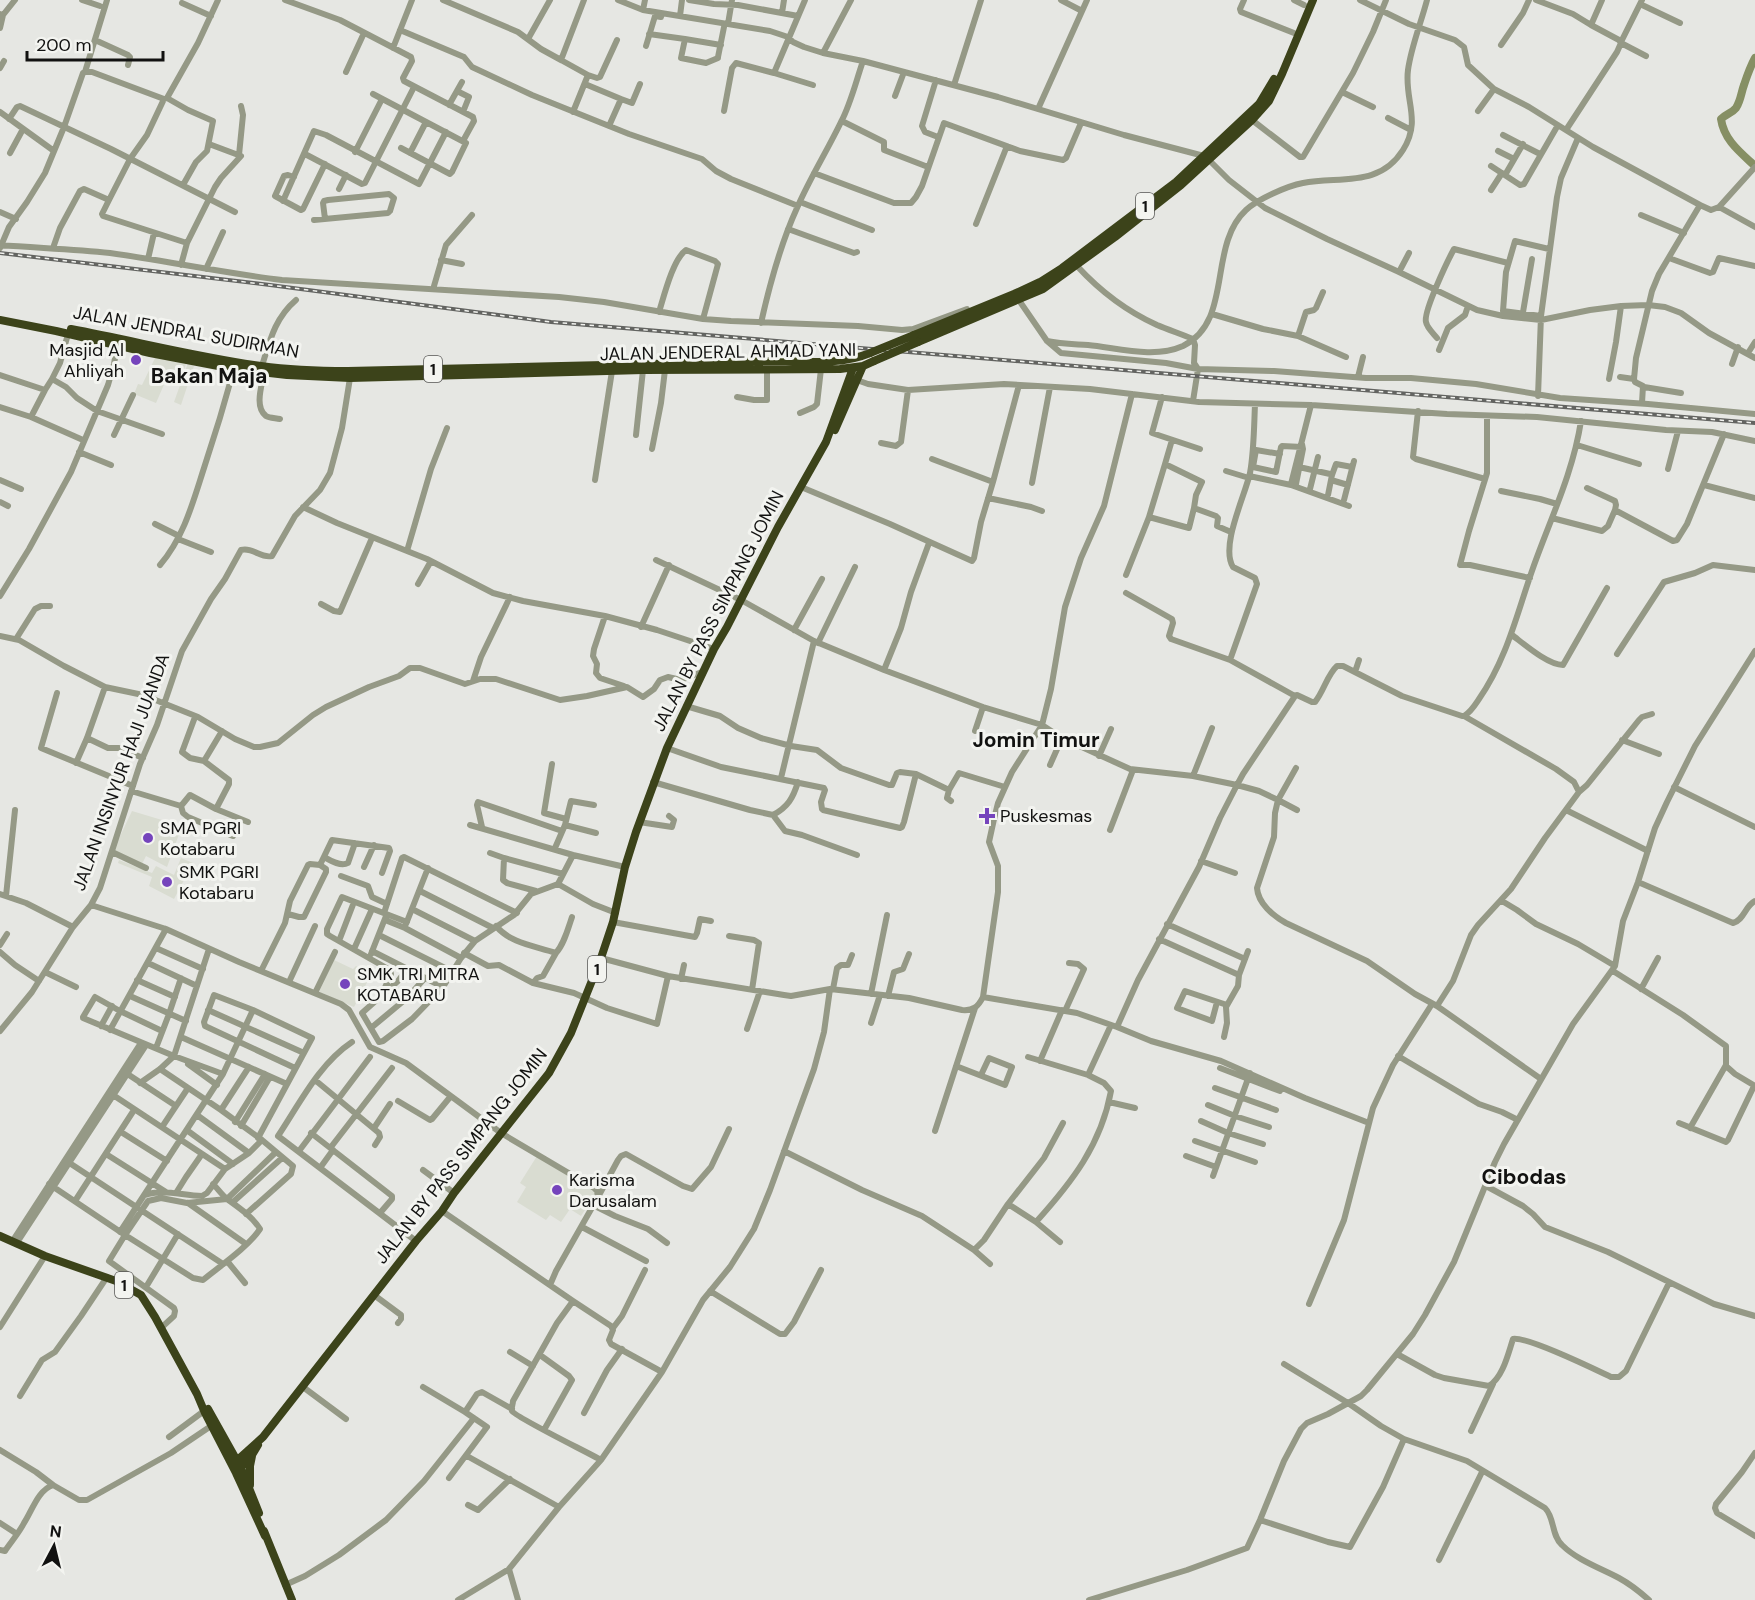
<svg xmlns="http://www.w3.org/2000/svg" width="1755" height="1600" viewBox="0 0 1755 1600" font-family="'DM Sans',sans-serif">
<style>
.built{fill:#d9dcd1}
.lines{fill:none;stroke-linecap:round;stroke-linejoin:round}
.river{stroke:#868f64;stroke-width:8}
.minor{stroke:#959986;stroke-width:6}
.highway{stroke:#3c431a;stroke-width:8}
.rail-casing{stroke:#636461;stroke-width:4}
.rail{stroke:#f3f4f0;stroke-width:1.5;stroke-dasharray:4.5;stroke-linecap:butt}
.highway-bridge{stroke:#3c431a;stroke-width:8}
.poi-dot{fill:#7544bc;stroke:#f3f4f0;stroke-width:2}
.labels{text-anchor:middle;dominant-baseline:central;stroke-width:6;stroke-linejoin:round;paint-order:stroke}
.shield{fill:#f3f4f0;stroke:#565654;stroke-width:1.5}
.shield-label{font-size:16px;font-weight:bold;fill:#121211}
.street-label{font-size:18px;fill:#121211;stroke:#f3f4f0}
.poi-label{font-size:18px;fill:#121211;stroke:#f3f4f0;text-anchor:start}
.quarter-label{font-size:21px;font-weight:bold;fill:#121211;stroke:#f3f4f0}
</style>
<rect width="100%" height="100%" fill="#e6e7e3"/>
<path class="built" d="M156,356L186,364L179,383L166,380L156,403L134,394L138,384L142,385Z
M188,363L194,366L181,405L174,402Z
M132,811L182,826L167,867L146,856L142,864L113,851Z
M181,858L193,863L174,899L149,886L152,877L118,863L119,860L152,873L156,866L174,875Z
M334,960L353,969L356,966L371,975L354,1007L319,992Z
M537,1156L596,1193L581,1216L570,1209L561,1222L550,1215L546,1220L517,1202L526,1187L520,1183Z"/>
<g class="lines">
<path class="river" d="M1755,58C1750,67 1747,76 1744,85C1741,93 1741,100 1736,108C1732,113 1726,114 1721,119C1724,140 1740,152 1755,166"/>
<path class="minor" d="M82,0L100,6
M285,0L340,20L411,57L412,61L403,78L404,81L473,117L474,121L463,141
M443,0L518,32L541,49L561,60L584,0
M618,0L643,10L770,31L788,37L793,42L804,47L823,53L863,61
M689,0L714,4L738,5L798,16
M1061,0L1082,11
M1244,0L1240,9L1241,12L1294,33
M1294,0L1304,5
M1360,0L1409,24L1455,40L1464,47L1468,65L1494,89L1529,107L1593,147L1700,205L1659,274L1652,291L1636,358L1634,379
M1536,0L1573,14L1591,25
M182,3L211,16
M1640,4L1680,23
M643,10L645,0
M782,13L784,0
M0,14L3,15L15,0
M680,16L682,0
M728,24L732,0
M0,28L3,15
M400,30L464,57L472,67L532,95L629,134L702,159L716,171L731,179L798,206
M649,34L685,39
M528,39L550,0
M95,40L128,55L130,57L128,65
M1621,42L1642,0
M1621,43L1646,56
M721,45L685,39L681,58L706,63L718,58V57L724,27
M1501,45L1523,13L1529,0
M646,46L655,16L661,17
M393,48L412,0
M823,53L851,0
M561,60L588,75L573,112
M0,68L4,61
M85,72L107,0
M346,72L364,33
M774,73L805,0
M588,75L597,78L600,77L617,40
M936,80L922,126L925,132L938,137
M585,84L621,99
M954,85L981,0
M457,91L469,97L463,112
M1342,92L1373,107
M373,94L466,143L452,172L450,174L401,148
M895,96L904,72
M167,98L188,110L213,121L207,151L196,162L183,185
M449,105L462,82
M1038,109L1087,0
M724,111L732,68L736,63L774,73L813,85
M1478,111L1494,89
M0,112L54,151
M1388,118L1411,130
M9,119L17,107L20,106L111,149L235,212
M1252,120L1300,157H1303L1353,73L1373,32L1386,0
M842,121L884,142V150L928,167
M609,126L621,99L632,103L640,84
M1566,130L1617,52L1621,43L1619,40L1591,25L1602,0
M1503,135L1540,154
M1498,151L1514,159
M355,152L382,99
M10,153L23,129
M410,153L426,122
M305,154L362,184L365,183L414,87
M239,155L243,115L241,106
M1209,160L1229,180L1265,208L1327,239L1399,272L1477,310L1503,316L1541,320L1590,310L1621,306L1648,305L1665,307L1681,313L1709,333L1755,358
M1491,166L1520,185L1524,184L1558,125
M814,173L894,203H911L916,197L922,186L944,123L1020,151L1063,160L1066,158L1081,123
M1505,175L1523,144
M294,177L288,175L284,176L275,196L301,210L303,209L325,164
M339,189L346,175
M1491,190L1502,173
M109,200L102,214L103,216L187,243
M283,201L314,131L326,135L419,184L446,132
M800,202L872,230
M1700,205L1711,210L1719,207L1755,167
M1719,207L1755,227
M0,212L16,219
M1641,215L1684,233
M314,220L388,213L390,211L394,198L389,194L328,200L324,201L323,203L325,219
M976,224L1007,146
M788,229L854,253L857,252
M0,245C37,248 73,249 110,253C167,261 224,273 282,280L559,297L604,302L703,319L731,321L858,326L902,330L913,329L967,309
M0,248L9,227L27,202L45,173L64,127L83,73L85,72H92L164,99L167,98L198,43L218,0
M53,248L60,228L80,191L84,189L109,200L130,159L147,135L164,99
M1669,258L1710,273L1713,272L1719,258L1755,266
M148,259L154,233
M441,260L462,264
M181,265L187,243L215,187L221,178L241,156L209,144
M1077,266C1100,291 1126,311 1157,325C1169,330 1181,334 1193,339L1195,345L1194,363L1198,369L1193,401
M206,269L223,232
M1399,272L1409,253
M434,286L446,245L472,215
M1016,296L1047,341L1061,353L1166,363L1198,369L1274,371L1366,378H1411L1476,384L1560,398L1648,404L1755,414
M659,312C664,296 673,259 686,250L715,261L718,264L703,319
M1212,314L1263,329L1298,336L1346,357
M1541,316L1503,311L1506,272L1515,241L1549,249
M1522,318L1532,259
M761,323C770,283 780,245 797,208C810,178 827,151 841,122C851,103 856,81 863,61L998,97L1124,135L1204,156
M1298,336L1306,312L1314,310L1316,308L1323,292
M1437,338C1434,334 1427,328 1426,322C1423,312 1448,260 1454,249L1508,263
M1047,341C1061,344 1074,344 1088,345C1118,348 1154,359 1183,346C1234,321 1207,246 1246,210C1258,199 1287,186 1303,183C1340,176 1379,188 1403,150C1422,120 1404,100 1408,70C1411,47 1421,23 1427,0
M1439,350L1448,328L1465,315L1468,306
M1748,353L1755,342
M1732,364L1738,347
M262,366C270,340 275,318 296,300
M264,373C262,385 254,407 266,416C269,418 275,418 280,419
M0,375L45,390L52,379L66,387L77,398L97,411L162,434
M1358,377L1363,357
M1620,377L1634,379L1635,382L1643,386L1642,403
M52,379L60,363L68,334
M854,379L868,384L908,390L1004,384L1090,389L1199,402L1311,405L1447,414L1537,417L1666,430L1712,432L1755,441
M1609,379L1616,342L1621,306
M1644,387L1681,393
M1538,396L1541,316L1557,197L1561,178L1578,138
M737,397L754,400H767V369
M1162,397L1152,433L1200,449
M0,407L31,417L83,440
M1418,411L1413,457L1416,459L1485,479
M800,413L814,407L817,404L821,369
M1487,416V473L1469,531L1460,565H1470L1530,578
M31,417L45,390
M114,435L133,395
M636,435L643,370
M881,443L896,446L901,442L908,390
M1302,444L1303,449L1296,484H1291L1311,405
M1577,445L1639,464
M652,449L661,403L665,370
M79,452L111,465
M1280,454L1256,450L1253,467L1276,472L1281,447L1282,446L1302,447
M1165,464L1172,440
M1299,467L1330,474L1332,475L1331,480L1348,485
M1668,469L1678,431
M1226,471L1249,478
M1332,475L1336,464L1352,467
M1249,476L1291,485L1349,506
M0,480L21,489
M595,480L612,371
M993,482L1019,385
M1032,483L1050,387
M1704,485L1755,498
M801,487L890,524L972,561L974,558L981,522L993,482L932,459
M1587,488L1615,501L1616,505L1615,510
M1310,489L1318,457
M1501,491L1540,499L1557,504
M1328,495L1331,480
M988,498L1031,507L1042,511
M1344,500L1354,461
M0,502L8,506
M303,507L337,523L427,559L493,593L523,601L605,616L657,630L714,649
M1149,517L1189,528L1194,508
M1552,518L1602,531L1608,526L1615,510L1673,541L1677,540L1687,524L1724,434
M155,524L179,536
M178,539L211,552
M407,551L431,469L447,428
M656,560L741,600L814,641L884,670L983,707L1042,725L1062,738L1130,769L1193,776L1237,785L1243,774L1295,696L1297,695L1312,702H1315C1324,691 1327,675 1337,666H1343L1402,696L1462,716H1464C1471,712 1475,705 1479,699C1507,659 1517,613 1533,568C1550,520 1573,473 1581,421
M160,565C184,537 193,502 204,468C215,435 225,402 234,369
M1126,575L1149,517L1165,464L1202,482L1196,495L1194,508L1216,516L1218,518L1217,526L1231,532
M418,584L431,561
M1126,593L1172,619L1173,623L1169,636L1171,639L1230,660L1295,696
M0,596L29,549L71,472L108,385L114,364L117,346
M321,604L334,611L340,612L372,538
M605,616L594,649L593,656L597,664L596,673L600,678L624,686
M641,627L669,565
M794,630L822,579
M1512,635C1524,644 1548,665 1563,665L1607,588
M0,636L19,640L64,666L105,687L143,695L198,717L235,739L254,747H260L278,743L313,715L326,707L369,687L399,676L410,668H420L465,684L480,679H496L560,700L587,696L627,687L643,697L654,689L660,680L668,677L681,680L702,672
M16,639L35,609L41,606H50
M818,643L855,567
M1617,654L1664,582L1695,573L1713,565L1755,570
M1230,660L1257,584L1255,578L1233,567C1220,546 1245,496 1250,473C1254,451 1254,427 1255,404
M884,670L901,628L911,592L929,543
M1355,672L1359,660
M473,681L481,657L510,597
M57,693L41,748L133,786
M686,706L720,716L738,728L761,738L791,746L817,750L841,768L889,785H892L897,773L900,772L916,774L949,790L959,773L1005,787
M195,717L182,752L190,758L204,761L229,780V784L216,809
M975,731L983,707
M87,738L108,748H119L143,758
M1622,740L1659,754
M667,748L721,767L824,788L825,790L821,802L822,809L823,810L900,828L902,827L904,822L916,774
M1099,756L1111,729
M204,761L222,731
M76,763L87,738L105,687
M552,764L544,813L566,819
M1050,765L1062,738
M1296,768L1278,800L1297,810
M1193,776L1212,728
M781,778L814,641
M653,782L750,810L773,815L785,831L802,835L857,855
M1674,787L1755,827
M949,790L947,798L951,801
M131,791L181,806L183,813L188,817L233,836
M1579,792L1587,785L1639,720L1642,717L1652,714
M181,806L190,795L216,809L248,822
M1566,810L1648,851
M773,815C788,807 793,798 798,782
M639,822L672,827L674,820L669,816
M470,825L573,855L625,867
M565,825L596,833
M482,827L477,805L478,802L562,831
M1110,830L1133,770
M555,848L565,825L571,801L594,805
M112,852L146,868
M490,853L504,858
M324,857C331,861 341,867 348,863L355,843
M1201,861L1235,873
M364,867L374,845
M341,876L368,886L372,897L387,904
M1638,882L1733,923C1744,920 1745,906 1755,901
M558,884L593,904L616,913
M420,891L493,928
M536,891L507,883L503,880L504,858L563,874
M0,894L26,903L73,927
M6,896L15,810
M1502,901L1517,910L1536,924L1578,944L1615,966
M91,905L166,929L239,962L341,1004L349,1010L370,1047L406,1063L501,1133L594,1188L597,1191L598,1197L556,1271L550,1285
M412,909L475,941
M384,913L402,858L404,857L517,913
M288,914L299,917H304L326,872V869L320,865
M385,920L405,928L461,958
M613,922L695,937L697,933L700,919L711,921
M406,924L428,868
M1167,924L1245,959
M496,926C511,944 536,946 556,953C564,944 568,929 572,917
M379,935L453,972
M729,936L754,940L759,943L752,990
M1159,939L1239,975L1238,986L1226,1007L1227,1023L1224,1037
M339,941L354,902
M0,945L7,934
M156,948L203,969
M354,949L372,909
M372,951L443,987
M0,952L15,965L39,981
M464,953L488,966L499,965L533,983L574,993L607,1008L657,1024L668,976
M371,954L386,916
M601,958L668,976L784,995L791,996L830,989L839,990L909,998L962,1010C973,1011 978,1007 983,997L1077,1013L1117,1027L1151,1041L1221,1061L1305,1098L1369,1123
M148,963L197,986
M407,969L398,981L362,1013L379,1042L383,1041L412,1019L443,987L461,958L475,941L514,915L531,894L558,884L573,855
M261,971L285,923L290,901L308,865L310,864L320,865L332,840L389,848L390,851L382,873
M1613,971L1683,1015L1726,1046V1066L1735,1074L1755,1086
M45,972L76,987
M1239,975L1248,951
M681,979L684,965
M137,980L175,997
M289,982L315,926
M533,983L537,978L543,976L556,953
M833,989L837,968L841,965H848L852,955
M1641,989L1658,958
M383,992L391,974L390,970L330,936L327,934V929L342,897L407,922
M315,993L335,952
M871,994L887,915
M130,996L186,1021
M888,996L894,972L903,969L909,954
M983,997L998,892V866L989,842L994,819L998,803L1012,772L1042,725L1051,689L1065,607L1081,558L1104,506L1132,394
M1217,1002L1212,1021L1177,1008L1185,991L1227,1005
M1437,1006L1453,981L1471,935L1478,925L1511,889L1545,838L1579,792L1574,782L1556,769L1464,716
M208,1010L304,1053
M1065,1011L1084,969L1078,964L1069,963
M871,1023L880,995
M101,1026L112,1006
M1117,1027L1138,980L1199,867L1220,818L1237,785L1259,791L1278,800L1275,813L1274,837L1257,888C1258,903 1273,916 1286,923L1367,961L1415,994L1437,1006L1541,1079
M371,1028L407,998L425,978
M747,1029L760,991
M110,1030L166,929
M0,1031L32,992L73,927L91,905L100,888L140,764L157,725L182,651L211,599L225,579L241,550C253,547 261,559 272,556L295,516L320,490L330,473L342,428L350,378
M162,1031L120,1011L95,997L83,1017V1018L174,1056L223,1074
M181,1037L287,1084
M352,1042C319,1064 300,1103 278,1136L416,1241
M156,1048L169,1014L181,978
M1398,1056L1479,1104L1502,1112L1518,1120
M1028,1057L1088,1075
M1040,1061L1062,1010
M188,1064L217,1085
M956,1066L1005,1085L1012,1067L989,1058L981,1075
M1220,1068L1280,1091
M160,1069L221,1110L262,1140L293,1166L291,1174L246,1214
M126,1073L176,1106
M315,1080L379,1133L380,1137L375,1145
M140,1083L160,1069L174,1056L209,949
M1215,1088L1276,1110
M110,1093L225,1169
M398,1101L430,1120L432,1119L451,1096
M1109,1102L1135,1108
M1208,1105L1235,1116L1269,1127
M221,1110L249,1067
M197,1115L249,1153
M1201,1121L1228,1133L1263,1144
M235,1122L265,1074
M1679,1123L1726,1142L1728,1140L1754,1086
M241,1126L270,1077
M162,1127L188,1088
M374,1128L390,1104
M1690,1128L1726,1065
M188,1131L233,1164
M935,1131L975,1008
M121,1132L167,1161
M311,1133L392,1196V1199L380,1213
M258,1138L312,1038L253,1010L214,995L204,1022L205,1026L295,1068
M1195,1141L1255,1162
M331,1147L392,1068
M299,1151L370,1057
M784,1151L862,1190L922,1216L974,1250L990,1264
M106,1154L166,1192
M1186,1156L1216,1167
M68,1162L223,1264
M320,1168L333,1150
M423,1170L454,1193
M1213,1176L1250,1073
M49,1184L125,1235L193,1278L203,1280C220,1266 248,1247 260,1229C253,1217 238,1207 227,1199C222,1195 218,1189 213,1184
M1486,1186L1523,1206L1533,1214L1545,1227L1608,1252L1714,1304L1755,1316
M176,1193L186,1177L202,1154
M145,1195C163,1188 183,1196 202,1196L207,1193L225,1169L249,1153L262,1140
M598,1197L618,1160L621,1156L626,1154L683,1186L692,1189L711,1167L729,1129
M75,1201L134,1110
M233,1202L282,1158
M188,1203L246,1244
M1008,1204L1036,1222L1060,1242
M593,1205L615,1216L648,1229L667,1243
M442,1211L573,1301L611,1326L613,1330L609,1340L611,1344L662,1372
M1036,1222C1072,1182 1101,1145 1111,1091L1104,1083L1088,1075L1111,1025
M582,1227L646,1261
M120,1232L223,1074L253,1010
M12,1242L141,1043
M16,1244L146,1045
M974,1250L984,1240L1008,1204L1044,1158L1063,1123
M227,1261L245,1283
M146,1287L178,1234
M710,1291L780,1334H785L794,1322L821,1270
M374,1295L401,1315V1319L398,1323
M573,1301L557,1323L513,1401C513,1404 511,1408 512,1411C515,1417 589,1453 601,1460
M1309,1304L1344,1220L1373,1108L1393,1065L1432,1004
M0,1327L45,1256
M161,1328L174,1316L175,1311L174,1308L109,1261L125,1235L148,1201L161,1198L187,1203L227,1199L276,1152
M613,1328L622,1316L645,1270
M510,1352L533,1366
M1397,1354L1435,1375L1444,1378L1489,1386C1503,1377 1508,1354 1513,1339C1527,1336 1594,1369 1611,1377H1619L1626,1371L1669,1283
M540,1355L569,1376L572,1380L544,1430
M1284,1364L1348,1403L1381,1426L1404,1439L1467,1461L1545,1508C1555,1518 1551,1535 1562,1545C1577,1560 1600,1568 1619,1578C1630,1584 1640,1592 1649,1600
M303,1387L346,1419
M423,1387L465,1412L487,1427L449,1478
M20,1396L42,1360L55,1352L81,1316L107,1277
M465,1412L477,1394L482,1392L512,1409
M584,1413L607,1370L622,1349
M1471,1431L1493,1384
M169,1437L204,1411
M0,1450L36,1472L53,1485
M1755,1453L1742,1472L1716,1504L1715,1508L1717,1513L1755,1536
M467,1456L559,1507
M468,1505L478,1510L510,1479
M1260,1520L1328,1542L1350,1547L1383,1487L1404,1439
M0,1523L17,1534
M0,1550L5,1551C11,1542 19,1533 24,1523C32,1511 38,1490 53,1485L79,1500H87L171,1453L211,1426
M1439,1560L1482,1472
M509,1569L518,1600
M285,1585L305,1576L339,1555L386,1520L424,1481L474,1418
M458,1600L509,1569L559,1507L601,1460L662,1372L703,1300L730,1267L754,1229L770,1190L814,1069L824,1032L830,989
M1089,1600L1187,1570L1247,1548L1260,1520L1284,1461L1301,1429L1307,1423L1328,1414L1361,1396L1367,1390L1413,1334L1425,1315L1454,1262L1495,1162L1504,1144L1573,1024L1615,966L1623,921L1638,882L1655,828L1667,802L1695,746L1755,651"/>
<path class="highway" d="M0,320L56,331L150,353L234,369L287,375L350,378L643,370L840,369L863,366L874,361
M71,329C135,341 197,357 261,366C290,370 319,371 348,371L771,361C804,361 839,366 870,353
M914,335L1014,294L1040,282L1062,268L1176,182L1259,104L1274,79
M918,342L1043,289L1115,237L1181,185L1252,120L1269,101L1282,74L1313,0
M835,430L863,366
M0,1236L45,1256L116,1281L141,1295L155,1317L197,1394L205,1413L236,1473L265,1536
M208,1409L241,1468L259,1513
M232,1465L263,1437L416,1241L442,1211L454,1193L549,1073L571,1033L601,958L613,922L625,867L636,832L667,748L714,649L727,627L778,527L826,442L853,368
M238,1471L252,1455L258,1445
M250,1485V1466L252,1456
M264,1531L292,1600"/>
<defs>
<path id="rail" d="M0,253L270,285L551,322L1755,423"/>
</defs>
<use href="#rail" class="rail-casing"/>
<use href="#rail" class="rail"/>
<path class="highway-bridge" d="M870,353L914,335
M874,361L918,342"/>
</g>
<g class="poi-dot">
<circle cx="136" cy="360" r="6"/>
<path d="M984 807h6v6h6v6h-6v6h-6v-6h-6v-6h6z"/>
<circle cx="148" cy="838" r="6"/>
<circle cx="167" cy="882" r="6"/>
<circle cx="345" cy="984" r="6"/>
<circle cx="557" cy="1190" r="6"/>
</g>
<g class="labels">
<g class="shield">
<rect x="1136" y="193" width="18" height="26" rx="4.5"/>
<rect x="424" y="356" width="18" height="26" rx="4.5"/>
<rect x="588" y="956" width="18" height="26" rx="4.5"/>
<rect x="115" y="1272" width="18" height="26" rx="4.5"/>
</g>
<g class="shield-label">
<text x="1145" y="206">1</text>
<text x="433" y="369">1</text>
<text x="597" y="969">1</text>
<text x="124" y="1285">1</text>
</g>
<g class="street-label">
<text transform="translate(186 332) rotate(10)">JALAN JENDRAL SUDIRMAN</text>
<text transform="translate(728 352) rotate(-1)">JALAN JENDERAL AHMAD YANI</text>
<text transform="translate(718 611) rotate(-63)">JALAN BY PASS SIMPANG JOMIN</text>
<text transform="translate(121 772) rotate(-70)">JALAN INSINYUR HAJI JUANDA</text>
<text transform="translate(461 1156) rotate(-52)">JALAN BY PASS SIMPANG JOMIN</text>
</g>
<g class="poi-label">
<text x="124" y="350" text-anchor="end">Masjid Al<tspan x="124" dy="21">Ahliyah</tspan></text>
<text x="1000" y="816">Puskesmas</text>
<text x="160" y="828">SMA PGRI<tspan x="160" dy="21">Kotabaru</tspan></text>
<text x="179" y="872">SMK PGRI<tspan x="179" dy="21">Kotabaru</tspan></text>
<text x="357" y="974">SMK TRI MITRA<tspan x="357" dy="21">KOTABARU</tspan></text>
<text x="569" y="1180">Karisma<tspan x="569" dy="21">Darusalam</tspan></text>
</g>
<g class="quarter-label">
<text x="209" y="376">Bakan Maja</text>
<text x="1036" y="740">Jomin Timur</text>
<text x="1524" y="1177">Cibodas</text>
</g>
</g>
<g transform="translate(54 1546) rotate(7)" stroke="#f3f4f0" stroke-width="4.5" paint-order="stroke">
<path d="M0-4.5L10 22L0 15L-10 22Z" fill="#121211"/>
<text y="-9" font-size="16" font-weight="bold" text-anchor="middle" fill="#121211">N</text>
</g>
<path d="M27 51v9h136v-9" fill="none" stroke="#121211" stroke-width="3"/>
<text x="36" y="51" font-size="18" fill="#121211" stroke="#f3f4f0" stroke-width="4.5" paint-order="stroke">200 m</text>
</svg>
